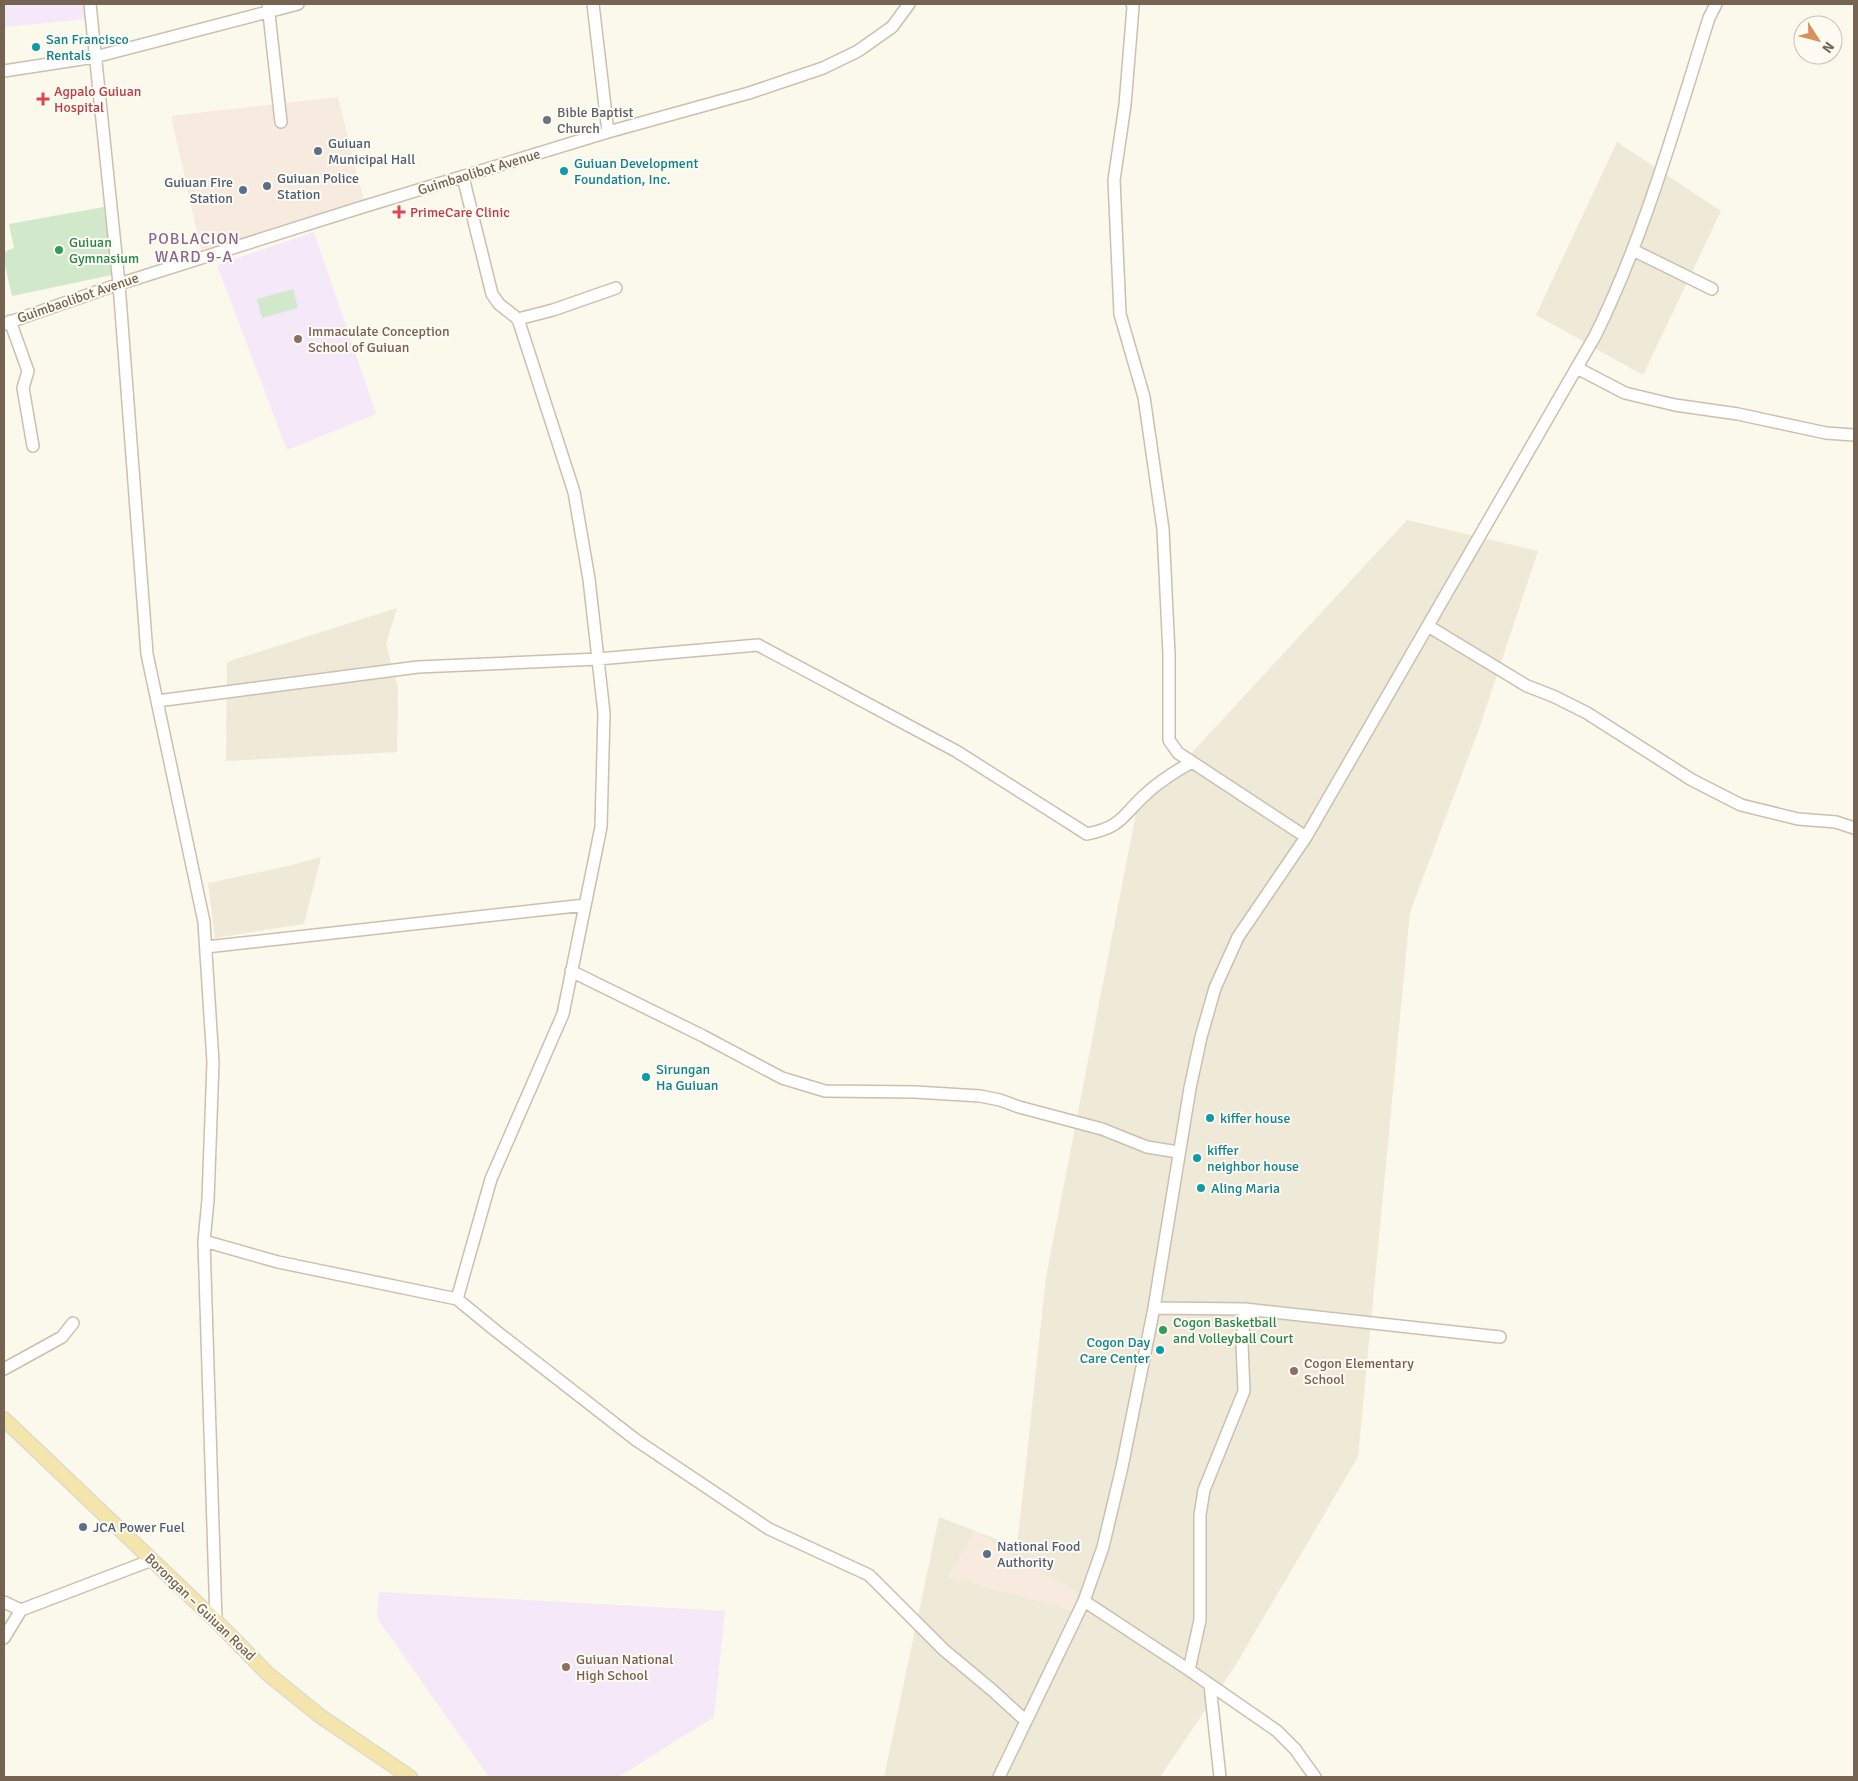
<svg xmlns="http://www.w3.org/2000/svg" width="1858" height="1781" viewBox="0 0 1858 1781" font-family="Signika,sans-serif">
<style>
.residential{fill:#efe9d8}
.commercial{fill:#f7eade}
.education{fill:#f5e8f8}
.garden{fill:#d1e8cb}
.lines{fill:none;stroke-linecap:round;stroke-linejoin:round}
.minor-casing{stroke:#cbc0af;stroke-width:14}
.major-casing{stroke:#d8d4ce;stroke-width:16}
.minor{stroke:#fff;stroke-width:11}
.major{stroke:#f3e5ac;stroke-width:14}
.culture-dot{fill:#0f9aa8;stroke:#fefbf2;stroke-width:2}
.health-dot{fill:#e0444e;stroke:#fefbf2;stroke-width:2}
.worship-dot{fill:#6b7280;stroke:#fefbf2;stroke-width:2}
.service-dot{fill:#5c6f8a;stroke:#fefbf2;stroke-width:2}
.leisure-dot{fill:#2e9e5b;stroke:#fefbf2;stroke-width:2}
.education-dot{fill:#8d6e63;stroke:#fefbf2;stroke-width:2}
.labels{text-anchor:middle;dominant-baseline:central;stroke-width:4;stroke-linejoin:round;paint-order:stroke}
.culture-label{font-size:14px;fill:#0d838f;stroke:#fefbf2;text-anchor:start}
.health-label{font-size:14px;fill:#be3a42;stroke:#fefbf2;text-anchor:start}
.worship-label{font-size:14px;fill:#5b616d;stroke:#fefbf2;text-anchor:start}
.service-label{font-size:14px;fill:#4e5e75;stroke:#fefbf2;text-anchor:start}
.street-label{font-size:14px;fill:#756451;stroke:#fefbf2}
.leisure-label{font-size:14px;fill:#27864d;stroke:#fefbf2;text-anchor:start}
.education-label{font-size:14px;fill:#785e54;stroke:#fefbf2;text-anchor:start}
.quarter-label{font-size:16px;letter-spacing:1px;fill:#8a698f;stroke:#fefbf2}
</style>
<rect width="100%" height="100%" fill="#fbf8ec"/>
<path class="residential" d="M1617,142L1721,211L1643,375L1536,315Z
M1407,520L1538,551L1480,726L1410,912L1358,1457L1235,1666L1160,1777H884L939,1517L1017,1547L1046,1277L1136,813Z
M397,608L386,644L398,688L397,752L226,761L227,662Z
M321,857L304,924L215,938L208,883L288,866Z"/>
<path class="commercial" d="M338,97L364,201L201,250L171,116Z
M975,1531L1078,1593L1073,1611L948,1577Z"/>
<path class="education" d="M4,4H85L87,19L4,27Z
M314,232L376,414L287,450L217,265Z
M379,1592L725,1611L714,1717L618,1777H489L377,1618Z"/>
<path class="garden" d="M104,207L112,275L12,296L4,261V252L14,248L9,224Z
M293,289L298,308L262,318L257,299Z"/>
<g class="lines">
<defs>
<path id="minor" d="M90,4L119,284L147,654L204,922L213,1062L208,1200L204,1241L216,1621
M593,4L608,132
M1132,4L1133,7L1125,105L1114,180L1120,314L1144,397L1163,529L1169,654V740L1178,753L1192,762
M268,5L281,122
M4,71L95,57L298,4
M1633,250L1712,289
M518,319L553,310L616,288
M10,321L28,371L23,388L33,446
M4,324L119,284L356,209L608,132L749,93L823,68L858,51L892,27L909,4
M1577,368L1625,393L1675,405L1738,414L1826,433L1854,435
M1428,626L1527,686L1553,696L1587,713L1692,780L1741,805L1798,819L1836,822L1854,828
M157,701L418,667L598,659L758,645L956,751L1087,834C1123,827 1122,815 1147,793C1160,781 1176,771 1192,762L1306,837
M206,947L585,905
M571,971L703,1036L782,1078L825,1091L915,1092L980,1096L1000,1100L1019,1107L1102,1129L1147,1147L1178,1152
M204,1241L278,1262L457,1299L496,1331L636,1440L769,1529L869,1575L944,1650L992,1690L1026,1721
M457,1299L491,1179L563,1014L601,827L604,713L589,579L574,492L518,319L499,304L492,294L463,177
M1154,1308L1245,1309L1500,1337
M4,1369L62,1337L73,1323
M1084,1601L1189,1670L1277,1731L1295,1749L1315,1777
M4,1602L21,1610
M4,1638L21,1610L152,1560
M1189,1670L1200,1620V1515L1204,1490L1244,1391L1242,1344L1245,1309
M1210,1685L1220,1777
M999,1777L1084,1601L1103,1547L1122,1467L1154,1308L1190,1088L1201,1037L1215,988L1238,937L1306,837L1595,336C1645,235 1675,125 1709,18L1716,4"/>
<path id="major" d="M4,1419L216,1621L268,1674L320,1716L410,1777"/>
</defs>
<use href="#minor" class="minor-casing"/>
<use href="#major" class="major-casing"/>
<use href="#minor" class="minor"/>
<use href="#major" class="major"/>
</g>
<g class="culture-dot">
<circle cx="36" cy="47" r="5"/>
<circle cx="564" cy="171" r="5"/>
<circle cx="646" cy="1077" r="5"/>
<circle cx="1210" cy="1118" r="5"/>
<circle cx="1197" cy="1158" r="5"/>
<circle cx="1201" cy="1188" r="5"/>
<circle cx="1160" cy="1350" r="5"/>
</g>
<g class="health-dot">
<path d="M40.5 91.5h5v5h5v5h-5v5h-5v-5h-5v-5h5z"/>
<path d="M396.5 204.5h5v5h5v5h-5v5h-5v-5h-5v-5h5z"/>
</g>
<circle class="worship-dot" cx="547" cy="120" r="5"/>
<g class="service-dot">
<circle cx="318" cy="151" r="5"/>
<circle cx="267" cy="186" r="5"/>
<circle cx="243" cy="190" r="5"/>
<circle cx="83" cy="1527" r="5"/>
<circle cx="987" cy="1554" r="5"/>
</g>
<g class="leisure-dot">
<circle cx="59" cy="250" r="5"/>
<circle cx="1163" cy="1330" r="5"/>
</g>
<g class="education-dot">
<circle cx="298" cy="339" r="5"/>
<circle cx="1294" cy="1371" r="5"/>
<circle cx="566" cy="1667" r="5"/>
</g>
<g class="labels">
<g class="culture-label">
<text x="46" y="39">San Francisco<tspan x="46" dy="16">Rentals</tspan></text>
<text x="574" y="163">Guiuan Development<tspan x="574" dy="16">Foundation, Inc.</tspan></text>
<text x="656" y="1069">Sirungan<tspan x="656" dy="16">Ha Guiuan</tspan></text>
<text x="1220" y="1118">kiffer house</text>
<text x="1207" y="1150">kiffer<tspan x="1207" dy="16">neighbor house</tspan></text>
<text x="1211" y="1188">Aling Maria</text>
<text x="1150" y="1342" text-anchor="end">Cogon Day<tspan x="1150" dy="16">Care Center</tspan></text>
</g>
<g class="health-label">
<text x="54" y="91">Agpalo Guiuan<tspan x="54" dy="16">Hospital</tspan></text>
<text x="410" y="212">PrimeCare Clinic</text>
</g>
<g class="worship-label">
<text x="557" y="112">Bible Baptist<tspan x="557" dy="16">Church</tspan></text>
</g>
<g class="service-label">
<text x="328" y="143">Guiuan<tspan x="328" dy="16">Municipal Hall</tspan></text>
<text x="277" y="178">Guiuan Police<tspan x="277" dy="16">Station</tspan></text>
<text x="233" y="182" text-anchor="end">Guiuan Fire<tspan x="233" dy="16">Station</tspan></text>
<text x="93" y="1527">JCA Power Fuel</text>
<text x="997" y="1546">National Food<tspan x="997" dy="16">Authority</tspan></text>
</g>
<g class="street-label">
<text transform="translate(479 172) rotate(-17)">Guimbaolibot Avenue</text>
<text transform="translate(78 298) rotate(-19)">Guimbaolibot Avenue</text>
<text transform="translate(200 1607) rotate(44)">Borongan – Guiuan Road</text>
</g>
<g class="leisure-label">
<text x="69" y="242">Guiuan<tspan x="69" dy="16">Gymnasium</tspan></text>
<text x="1173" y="1322">Cogon Basketball<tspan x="1173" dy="16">and Volleyball Court</tspan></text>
</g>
<g class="education-label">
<text x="308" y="331">Immaculate Conception<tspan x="308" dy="16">School of Guiuan</tspan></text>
<text x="1304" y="1363">Cogon Elementary<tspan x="1304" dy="16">School</tspan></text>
<text x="576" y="1659">Guiuan National<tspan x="576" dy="16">High School</tspan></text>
</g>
<g class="quarter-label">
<text x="194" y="239">POBLACION<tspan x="194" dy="18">WARD 9-A</tspan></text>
</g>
</g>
<rect width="1858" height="1781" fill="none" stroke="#756451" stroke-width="10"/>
<g transform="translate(1818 40) rotate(126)"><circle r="24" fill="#fefbf2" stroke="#c7bfb2"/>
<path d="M0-4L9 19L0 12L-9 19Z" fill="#d8905e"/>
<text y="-8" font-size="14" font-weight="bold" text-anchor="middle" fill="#756451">N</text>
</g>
</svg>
